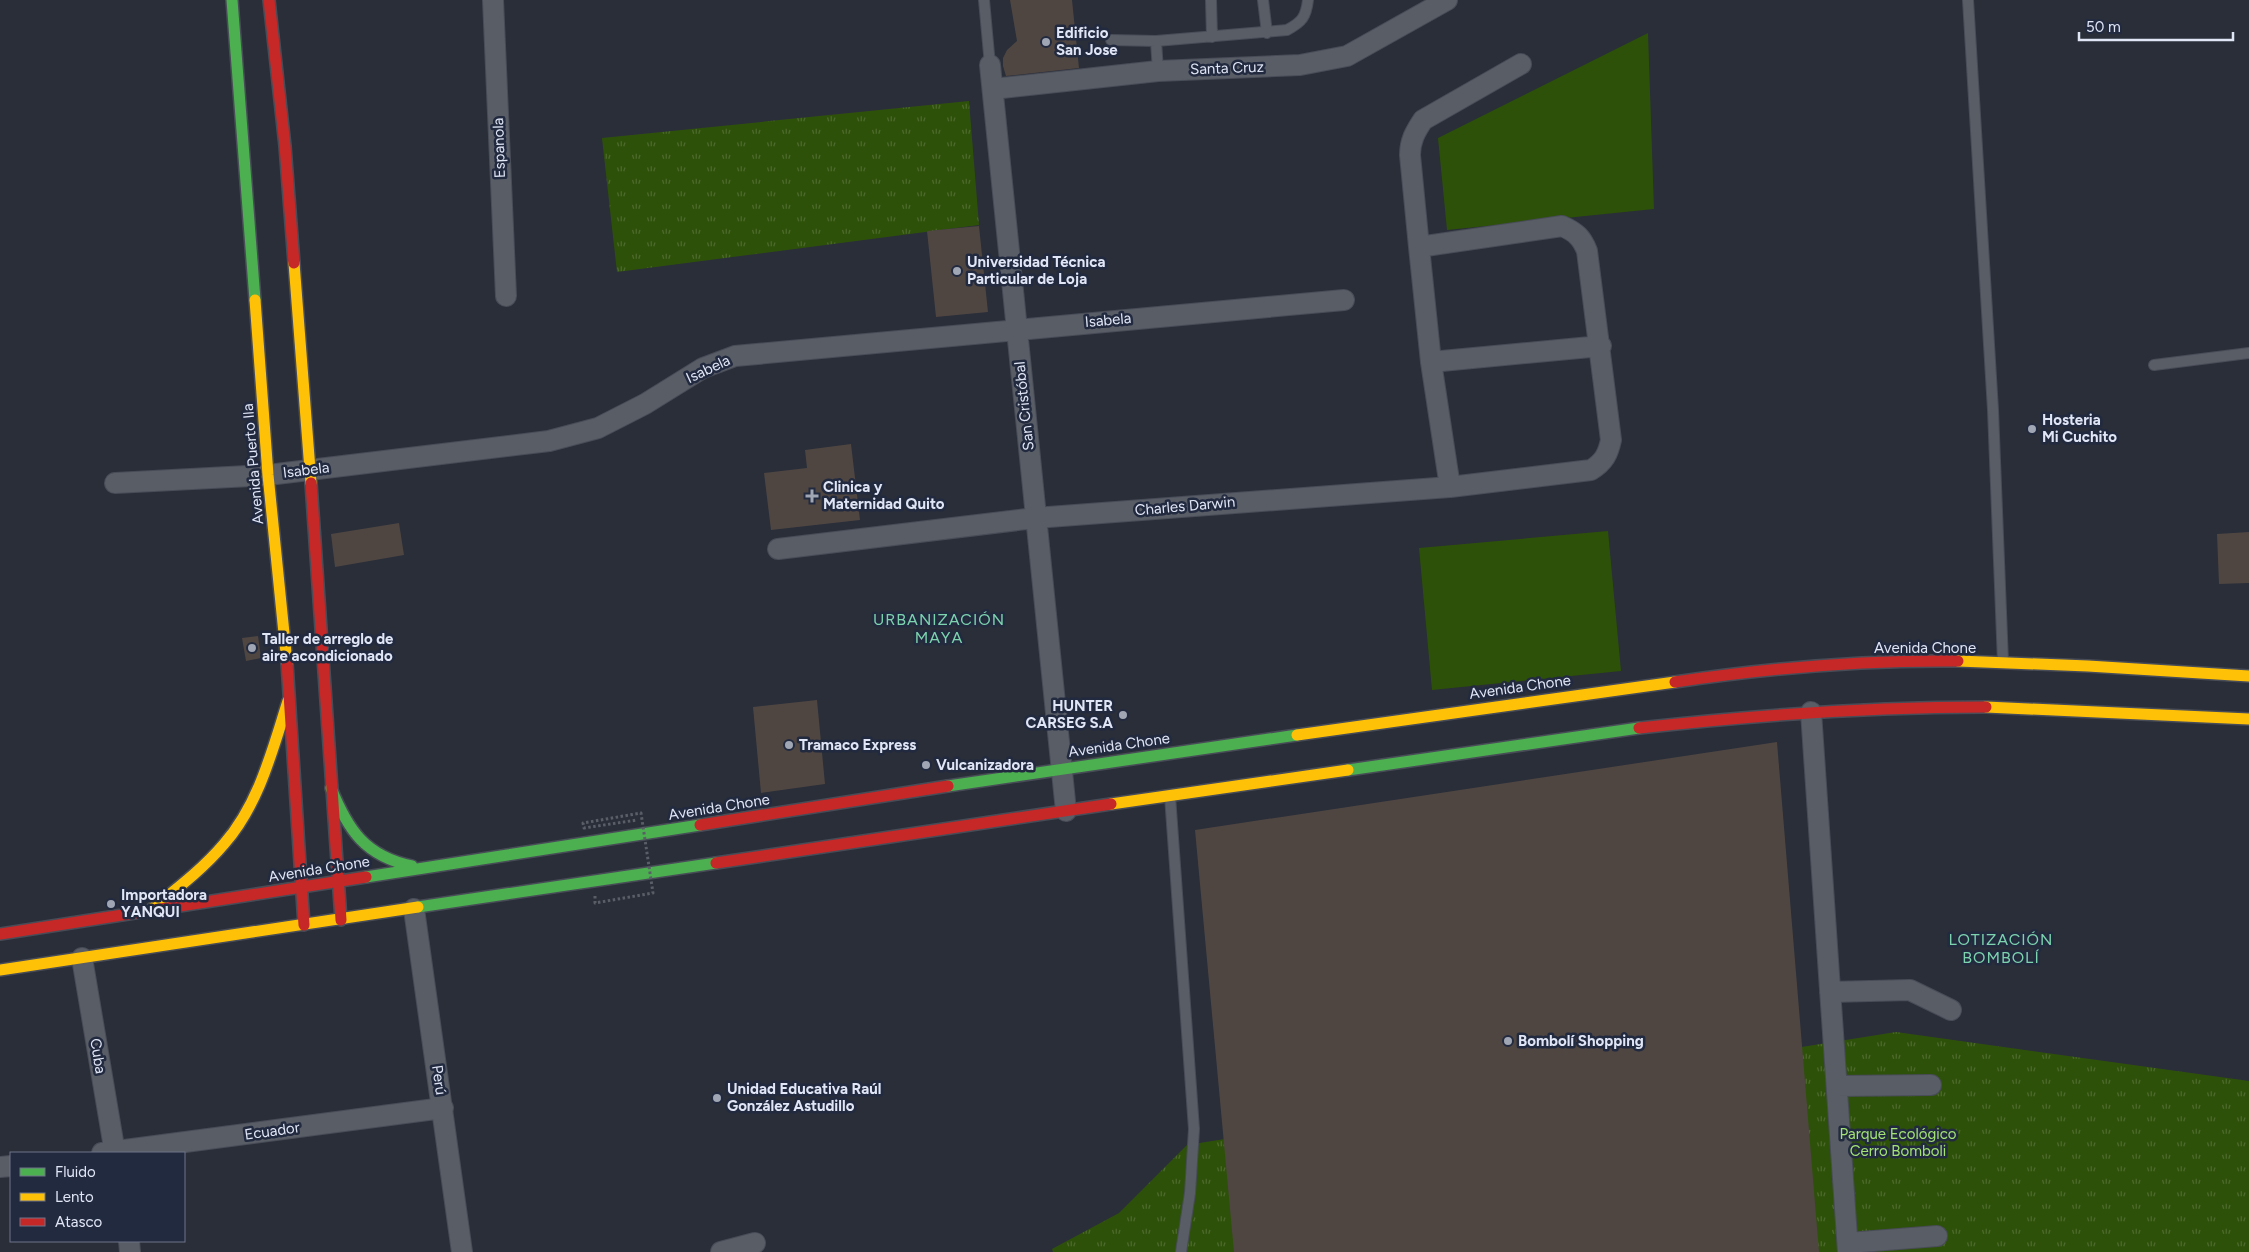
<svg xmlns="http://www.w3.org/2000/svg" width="2249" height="1252" viewBox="0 0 2249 1252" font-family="Figtree,sans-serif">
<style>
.park{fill:url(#park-tufts)}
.garden{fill:#2e5109}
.building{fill:#4f4642}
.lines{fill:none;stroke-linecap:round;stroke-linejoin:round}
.lane-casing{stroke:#484c57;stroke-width:12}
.street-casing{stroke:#484c57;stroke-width:22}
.fast-casing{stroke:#484c57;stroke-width:14}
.slow-casing{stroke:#484c57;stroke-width:14}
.jam-casing{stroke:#484c57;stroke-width:14}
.lane{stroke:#595d66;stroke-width:10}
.street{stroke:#595d66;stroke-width:20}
.fast{stroke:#4caf50;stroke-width:11}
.slow{stroke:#ffc107;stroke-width:11}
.jam{stroke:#c62828;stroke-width:11}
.path-bridge{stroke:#5a5e67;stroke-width:3;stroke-dasharray:2.5 2.5;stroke-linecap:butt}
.poi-dot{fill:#a0a6b3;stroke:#222a40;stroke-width:2}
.labels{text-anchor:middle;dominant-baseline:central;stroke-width:5;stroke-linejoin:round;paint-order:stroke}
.poi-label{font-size:15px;font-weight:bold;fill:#e0e6f5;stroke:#222a40;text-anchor:start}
.street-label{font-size:15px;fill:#e0e6f5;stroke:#222a40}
.park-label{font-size:15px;fill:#a3e273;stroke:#222a40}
.neighbourhood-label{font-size:16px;letter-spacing:1px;fill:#7dd3ae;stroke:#222a40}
</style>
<defs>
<pattern id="park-tufts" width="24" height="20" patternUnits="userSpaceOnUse" patternTransform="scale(1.25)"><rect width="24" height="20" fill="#2e5109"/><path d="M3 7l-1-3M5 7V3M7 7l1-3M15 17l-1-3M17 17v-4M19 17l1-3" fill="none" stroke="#4c6a2d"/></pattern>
</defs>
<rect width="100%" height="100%" fill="#292e39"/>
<path class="park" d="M969,101L979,225L617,272L602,138Z
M1896,1032L2249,1081V1252H1053L1052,1249L1119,1213L1187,1145Z"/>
<path class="garden" d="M1648,33L1654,209L1447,230L1438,138Z
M1608,531L1621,671L1432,690L1419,548Z"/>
<path class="building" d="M1010,0H1072L1079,68L1006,76L1003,66V58L1007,50L1017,41Z
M979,226L988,312L936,317L927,231Z
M851,444L860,520L771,530L764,473L807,468L805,450Z
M399,523L404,555L335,567L331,534Z
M2249,532V583L2219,584L2217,534Z
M258,636L261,658L246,661L242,638Z
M817,700L825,784L761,793L753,707Z
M1777,742L1819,1252H1234L1195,830Z"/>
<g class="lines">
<defs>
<path id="lane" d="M984,0L990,65
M1211,0L1212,37
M1263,0L1267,33
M1968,0L1993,410L2003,662
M1111,40L1156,41
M1158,71L1156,41L1287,30C1302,22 1306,17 1308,0
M2154,365L2249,353
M1170,796L1194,1129L1190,1193L1181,1252"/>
<path id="street" d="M493,0L506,296
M990,65L1066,811
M993,89L1158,71L1300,65L1347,56L1447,0
M1419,247L1431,362L1450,487
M1431,362L1601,346
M115,483L268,475L549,441L598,428L645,404L703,368L735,356L1344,300
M778,549L1035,518L1450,487L1591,470C1604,462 1608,454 1611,440L1587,251C1582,238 1576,232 1562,226L1419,247L1410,155C1410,141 1415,132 1423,120L1521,64
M1811,712L1848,1252
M414,909L462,1252
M82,958L115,1153
M1830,992L1910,990L1951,1010
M1837,1086L1931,1085
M102,1153L443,1108
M0,1167L11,1166
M129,1241L130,1252
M1848,1243L1937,1236
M721,1252L755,1243"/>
<path id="fast" d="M232,0L255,300
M1348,770L1639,728
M948,786L1297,735
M331,788C348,830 365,856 412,866
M366,877L700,825
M418,907L716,863"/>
<path id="slow" d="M294,263L311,483
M255,300L268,475L287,663
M1958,661L2088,666L2249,676
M1986,707L2249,719
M1297,735L1675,682
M1111,804L1348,770
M149,911C175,890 202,870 224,844C259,804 272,751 288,701
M0,970L418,907"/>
<path id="jam" d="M269,0L285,146L294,263
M311,483C322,628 330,774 341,920
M287,663L304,925
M1675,682C1769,668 1863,660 1958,661
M1639,728C1756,715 1869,707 1986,707
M700,825L948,786
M716,863L1111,804
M0,934L366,877"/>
</defs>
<use href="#lane" class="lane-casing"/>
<use href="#street" class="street-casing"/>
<use href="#fast" class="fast-casing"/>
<use href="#slow" class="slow-casing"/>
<use href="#jam" class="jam-casing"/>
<use href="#lane" class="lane"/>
<use href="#street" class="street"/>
<use href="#fast" class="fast"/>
<use href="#slow" class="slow"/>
<use href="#jam" class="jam"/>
<path class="path-bridge" d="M595,896V903L653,893L641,813L583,823L584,828L637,820"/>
</g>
<g class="poi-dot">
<circle cx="1046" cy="42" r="5"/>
<circle cx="957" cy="271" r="5"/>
<circle cx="2032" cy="429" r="5"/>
<path d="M809.5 488.5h5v5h5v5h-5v5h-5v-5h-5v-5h5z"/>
<circle cx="252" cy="648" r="5"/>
<circle cx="1123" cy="715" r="5"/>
<circle cx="789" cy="745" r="5"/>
<circle cx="926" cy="765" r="5"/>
<circle cx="111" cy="904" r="5"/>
<circle cx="1508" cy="1041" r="5"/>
<circle cx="717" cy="1098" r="5"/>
</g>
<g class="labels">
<g class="poi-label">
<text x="1056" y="33">Edificio<tspan x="1056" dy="17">San Jose</tspan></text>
<text x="967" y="262">Universidad Técnica<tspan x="967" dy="17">Particular de Loja</tspan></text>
<text x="2042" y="420">Hosteria<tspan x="2042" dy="17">Mi Cuchito</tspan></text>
<text x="823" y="487">Clinica y<tspan x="823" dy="17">Maternidad Quito</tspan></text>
<text x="262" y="639">Taller de arreglo de<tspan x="262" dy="17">aire acondicionado</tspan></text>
<text x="1113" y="706" text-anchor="end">HUNTER<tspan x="1113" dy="17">CARSEG S.A</tspan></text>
<text x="799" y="745">Tramaco Express</text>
<text x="936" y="765">Vulcanizadora</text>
<text x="121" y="895">Importadora<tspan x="121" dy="17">YANQUI</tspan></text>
<text x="1518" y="1041">Bombolí Shopping</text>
<text x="727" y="1089">Unidad Educativa Raúl<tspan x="727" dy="17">González Astudillo</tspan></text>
</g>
<g class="street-label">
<text transform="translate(1227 68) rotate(-2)">Santa Cruz</text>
<text transform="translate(499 148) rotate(-92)">Espanola</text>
<text transform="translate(1108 320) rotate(-5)">Isabela</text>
<text transform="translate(708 369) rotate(-25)">Isabela</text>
<text transform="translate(1024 406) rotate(-96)">San Cristóbal</text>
<text transform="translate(253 464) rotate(-95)">Avenida Puerto Ila</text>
<text transform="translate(306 470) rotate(-7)">Isabela</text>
<text transform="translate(1185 506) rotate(-5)">Charles Darwin</text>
<text x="1925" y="648">Avenida Chone</text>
<text transform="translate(1520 687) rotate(-8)">Avenida Chone</text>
<text transform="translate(1119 745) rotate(-8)">Avenida Chone</text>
<text transform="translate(719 807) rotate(-9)">Avenida Chone</text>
<text transform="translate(319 869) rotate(-9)">Avenida Chone</text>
<text transform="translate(98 1056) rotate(81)">Cuba</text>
<text transform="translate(439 1080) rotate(82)">Perú</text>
<text transform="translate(272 1131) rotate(-8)">Ecuador</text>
</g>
<g class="park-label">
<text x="1898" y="1134">Parque Ecológico<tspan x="1898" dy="17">Cerro Bomboli</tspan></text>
</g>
<g class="neighbourhood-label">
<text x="939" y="619">URBANIZACIÓN<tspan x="939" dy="18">MAYA</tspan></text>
<text x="2001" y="939">LOTIZACIÓN<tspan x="2001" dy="18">BOMBOLÍ</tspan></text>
</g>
</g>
<rect x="10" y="1152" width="175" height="90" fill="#222a40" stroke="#6e7588"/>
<rect x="20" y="1168" width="25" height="8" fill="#4caf50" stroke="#6e7588"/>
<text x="55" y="1177" font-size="15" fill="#e0e6f5">Fluido</text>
<rect x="20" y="1193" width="25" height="8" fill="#ffc107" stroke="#6e7588"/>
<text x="55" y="1202" font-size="15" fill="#e0e6f5">Lento</text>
<rect x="20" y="1218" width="25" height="8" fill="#c62828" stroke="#6e7588"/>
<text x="55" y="1227" font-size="15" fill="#e0e6f5">Atasco</text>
<path d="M2079 32v8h154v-8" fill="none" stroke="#e0e6f5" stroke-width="2.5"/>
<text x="2086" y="32" font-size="15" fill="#e0e6f5" stroke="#222a40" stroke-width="4" paint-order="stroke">50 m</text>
</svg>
